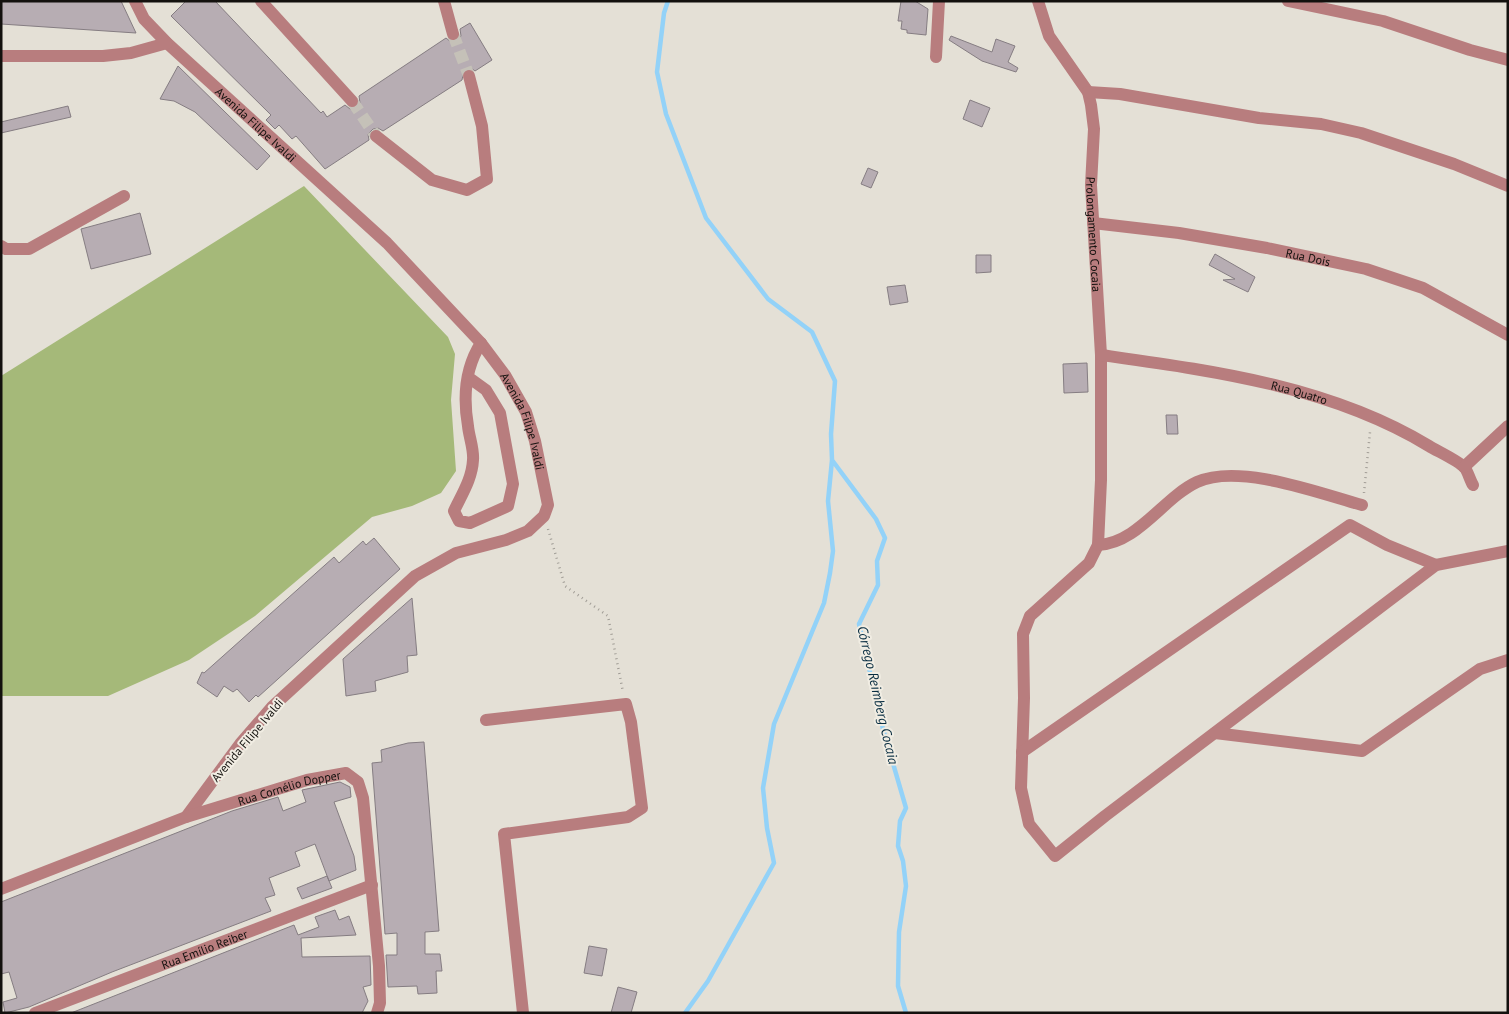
<svg xmlns="http://www.w3.org/2000/svg" width="1509" height="1014" viewBox="0 0 1509 1014" font-family="'PT Sans',sans-serif">
<style>
.green{fill:#a5b979}
.lines{fill:none;stroke-linecap:round;stroke-linejoin:round}
.stream{stroke:#93d2f8;stroke-width:4.5}
.building{fill:#b7adb3;stroke:#857d82}
.minor-tunnel{stroke:#c5c1b8;stroke-width:12;stroke-dasharray:12 6;stroke-linecap:butt}
.path{stroke:#a19d96;stroke-width:2.5;stroke-dasharray:1 4;stroke-linecap:butt}
.minor{stroke:#b87d7e;stroke-width:12}
.labels{text-anchor:middle;dominant-baseline:central;stroke-width:4;stroke-linejoin:round;paint-order:stroke}
.street-label{font-size:12px;fill:#13110e;stroke:#f1ede3}
.water-label{font-size:14px;font-style:italic;fill:#082d41;stroke:#f1ede3}
</style>
<rect width="100%" height="100%" fill="#e4e0d6"/>
<path class="green" d="M304,186L448,337L455,354L451,400L456,471L441,493L412,506L372,517L255,616L189,660L108,696H1V376Z"/>
<g class="lines">
<path class="stream" d="M668,1L664,13L657,72L666,114L706,218L768,299L812,332L835,381L831,434L832,460L876,519L885,538L877,561L878,585L859,624L883,729L906,808L900,821L898,846L903,861L906,886L899,932L898,986L906,1013
M685,1013L708,981L774,863L767,828L763,788L774,724L824,603L830,573L833,551L828,501L832,460"/>
</g>
<path class="building" d="M1,1H121L136,33L1,24Z
M186,1H215L321,113L323,111L327,117L345,105L350,109L357,107L360,103L359,96L446,38L451,42L458,40L461,36L460,29L470,23L492,60L475,71L471,68L464,70L462,80L383,131L378,128L373,129L368,134L369,140L325,169L296,136L292,139L279,125L275,129L266,120L271,115L171,16Z
M901,1H915L928,9L926,35L907,33V30L901,29L902,21H898Z
M951,36L992,52L996,39L1015,46L1008,62L1018,68L1016,72L982,61L949,40Z
M178,66L270,156L257,170L195,112L174,101L160,99Z
M970,100L990,108L982,127L963,119Z
M68,106L71,117L1,133V122Z
M868,168L878,172L871,188L861,184Z
M140,213L151,254L91,269L81,229Z
M1215,254L1255,277L1248,292L1223,280L1235,279L1209,265Z
M976,255H991V272L976,273Z
M905,285L908,302L890,305L887,287Z
M1087,363L1088,392L1064,393L1063,364Z
M1166,415H1177L1178,434H1167Z
M374,538L400,569L258,697L256,695L249,702L237,689L233,692L224,686L217,697L197,683L202,672L204,673L334,557L339,563L363,541L366,545Z
M412,598L417,655L407,656L408,672L375,681L376,691L346,696L343,659Z
M424,742L439,931L425,932V954H440L442,971H436L437,993L418,994L417,986L388,987L386,955H397V933L385,934L372,763L382,762L381,750L408,743Z
M340,782L350,787L351,797L334,802L354,856L356,870L329,881L315,844L295,852L300,866L269,878L275,895L265,898L271,911L112,972L29,1007L5,1013L3,1002L17,998L9,972L1,974V902L232,811L278,797L283,811L306,802L302,790Z
M327,876L332,888L302,899L297,888Z
M335,910L339,920L349,916L356,935L301,938L302,957L370,956L371,985L363,987L368,1001L362,1013H71L294,925L298,935L319,927L315,917Z
M589,946L607,949L602,976L584,973Z
M618,987L637,992L631,1013H611Z"/>
<g class="lines">
<path class="minor-tunnel" d="M453,34L469,76
M352,101L376,136"/>
<path class="path" d="M1364,493L1370,432
M548,529L565,586L608,616L623,692"/>
<g class="minor">
<path id="s1" d="M135,1L144,19L167,43L387,243L481,343L505,375L526,412L535,441L548,505L544,516L528,531L506,540L456,553L415,576L272,707L240,744L186,817"/>
<path d="M261,1L352,101"/>
<path d="M444,1L453,34"/>
<path id="s2" d="M1038,1L1049,36L1088,92L1091,105L1094,129L1091,185L1101,355V480L1098,545L1089,563L1030,616L1023,634L1024,698L1021,788L1029,824L1055,856L1105,816L1436,565L1508,551"/>
<path d="M1288,1L1383,21L1470,50L1508,60"/>
<path d="M1,56H103L131,53L167,43"/>
<path d="M936,57L939,1"/>
<path d="M1088,92L1120,94L1259,118L1321,124L1361,133L1454,164L1508,186"/>
<path d="M376,136L432,180L467,190L487,179L482,126L469,76"/>
<path id="s3" d="M1093,223L1179,233L1267,248L1366,269L1423,288L1508,335"/>
<path d="M1,246L6,249H29L124,196"/>
<path id="s4" d="M1101,355C1214,371 1330,386 1429,446C1437,451 1459,461 1465,468C1468,472 1470,480 1473,485"/>
<path d="M468,377L486,390L500,413L513,484L508,506L470,523L459,521L454,511C462,494 472,479 473,460C474,449 469,437 468,426C463,397 465,368 481,343"/>
<path d="M1464,467L1508,426"/>
<path d="M1098,545C1138,543 1163,498 1197,482C1239,463 1319,493 1362,505"/>
<path d="M486,720L626,704L631,722L642,808L628,817L504,834L523,1013"/>
<path d="M1215,733L1362,751L1480,669L1508,660"/>
<path d="M1022,752L1350,525L1387,545L1436,565"/>
<path id="s5" d="M1,889L186,817L307,780L346,773L358,782L363,798L379,966L380,1003L377,1013"/>
<path id="s6" d="M35,1013L372,885"/>
</g>
</g>
<g class="labels">
<g class="street-label">
<text stroke="none"><textPath href="#s1" startOffset="174">Avenida Filipe Ivaldi</textPath></text>
<text stroke="none"><textPath href="#s2" startOffset="248">Prolongamento Cocaia</textPath></text>
<text stroke="none"><textPath href="#s3" startOffset="218">Rua Dois</textPath></text>
<text stroke="none"><textPath href="#s4" startOffset="202">Rua Quatro</textPath></text>
<text stroke="none"><textPath href="#s1" startOffset="578">Avenida Filipe Ivaldi</textPath></text>
<text transform="translate(247 740) rotate(-50)">Avenida Filipe Ivaldi</text>
<text stroke="none"><textPath href="#s5" startOffset="306">Rua Cornélio Dopper</textPath></text>
<text stroke="none"><textPath href="#s6" startOffset="181">Rua Emílio Reiber</textPath></text>
</g>
<g class="water-label">
<text transform="translate(878 695) rotate(77)">Córrego Reimberg Cocaia</text>
</g>
</g>
<rect width="1509" height="1014" fill="none" stroke="#13110e" stroke-width="5"/>
</svg>
